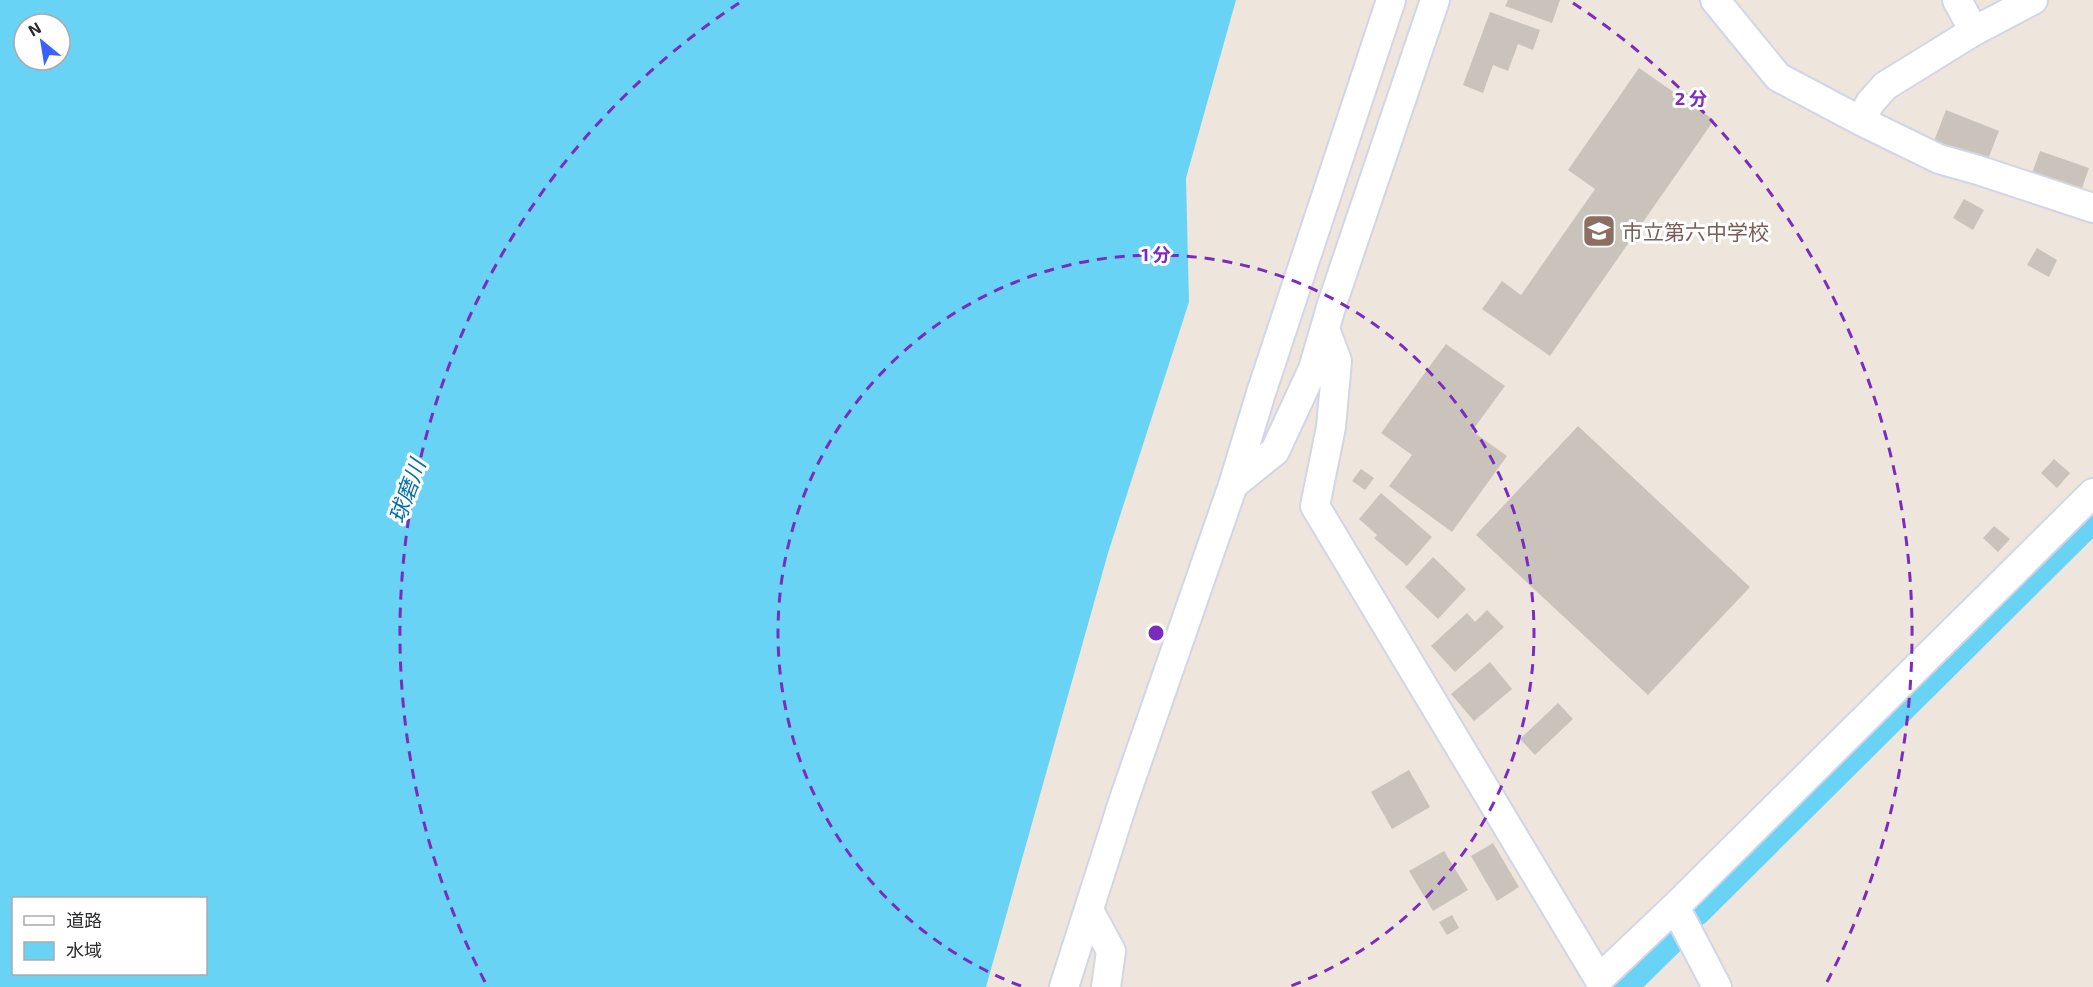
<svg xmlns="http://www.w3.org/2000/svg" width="2093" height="987" viewBox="0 0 2093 987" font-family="'Exo 2','Noto Sans JP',sans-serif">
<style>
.water{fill:#69d3f6;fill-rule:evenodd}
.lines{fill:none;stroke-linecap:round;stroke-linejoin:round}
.canal{stroke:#69d3f6;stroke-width:33}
.building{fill:#c9c3bc}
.street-casing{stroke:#d1d5e5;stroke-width:32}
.street{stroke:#fff;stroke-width:28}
.ring{fill:none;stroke:#7b2cbf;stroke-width:3;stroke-dasharray:10 8}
.labels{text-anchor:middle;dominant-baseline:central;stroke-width:6;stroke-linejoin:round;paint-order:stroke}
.education-label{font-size:21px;fill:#785e54;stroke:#fff;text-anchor:start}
.water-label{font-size:22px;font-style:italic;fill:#0571a5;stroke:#fff}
.centre{fill:#7b2cbf;stroke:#fff;stroke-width:3}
.ring-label{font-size:18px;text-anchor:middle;font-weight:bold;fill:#7b2cbf;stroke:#fff;stroke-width:6;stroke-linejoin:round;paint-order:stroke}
</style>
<rect width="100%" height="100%" fill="#eee6dc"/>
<path class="water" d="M0,0H1236L1186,178L1189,302L1108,553L986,987H0ZM24,24H60V60H24ZM14,898H206V974H14Z"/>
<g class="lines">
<path class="canal" d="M1695,910L2093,515
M1620,987L1671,937"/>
</g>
<path class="building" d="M1508,0H1560L1552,23L1505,6Z
M1490,12L1540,30L1533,50L1518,44L1508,71L1493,65L1483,93L1463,85Z
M1639,68L1714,120L1550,356L1482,309L1502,281L1521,295L1595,189L1568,170Z
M1946,110L1999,131L1987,162L1934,141Z
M2040,151L2089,168L2079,197L2030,179Z
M1964,199L1984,210L1973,230L1953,218Z
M2037,248L2057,260L2049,277L2027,265Z
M1446,344L1505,386L1472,431L1507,456L1452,532L1389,486L1412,455L1381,433Z
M1578,426L1750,587L1648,695L1476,535Z
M2054,459L2070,473L2057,488L2041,473Z
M1361,469L1374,478L1365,490L1352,481Z
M1381,493L1432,537L1407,566L1374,538L1377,535L1359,519Z
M1994,526L2010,539L1998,552L1983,538Z
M1433,557L1466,589L1438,619L1405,587Z
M1487,610L1504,627L1455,672L1431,646L1467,613L1475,622Z
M1490,662L1512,689L1474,721L1451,694Z
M1558,703L1573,719L1535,755L1520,739Z
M1409,770L1430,807L1392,829L1371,792Z
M1493,843L1519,887L1497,901L1471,856Z
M1444,851L1468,890L1433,911L1409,871Z
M1452,915L1459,928L1447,935L1439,922Z"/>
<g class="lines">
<defs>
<path id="street" d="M1715,0L1778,77L1861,121L1939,159L1978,170L2093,208
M1957,0L1974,31
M1861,121L1870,103L1885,86L1974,31L2033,0
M1325,329L1337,361L1331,427L1315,506L1599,979L1675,907L2093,493
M1233,485L1275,451L1313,369L1332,304L1435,0
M1675,907L1717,987
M1089,910L1111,951L1106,987
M1064,987L1124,799L1233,485L1261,393L1391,0"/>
</defs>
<use href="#street" class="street-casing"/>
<use href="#street" class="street"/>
</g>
<g class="ring">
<path d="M1021 986A378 378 0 1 1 1291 986"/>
<path d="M485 982A756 756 0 0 1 739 3M1573 3A756 756 0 0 1 1827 982"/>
</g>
<defs>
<symbol id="school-square" viewBox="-11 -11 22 22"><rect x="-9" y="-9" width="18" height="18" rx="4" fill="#8d6e63" stroke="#fff"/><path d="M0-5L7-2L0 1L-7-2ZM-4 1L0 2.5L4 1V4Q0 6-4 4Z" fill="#fff"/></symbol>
</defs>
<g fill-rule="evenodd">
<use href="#school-square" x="1580" y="212" width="38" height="38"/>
</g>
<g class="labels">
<g class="education-label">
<text x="1622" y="231">市立第六中学校</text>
</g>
<g class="water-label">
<text transform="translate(406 491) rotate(-70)">球磨川</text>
</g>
</g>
<circle cx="1156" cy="633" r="9" class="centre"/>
<g class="ring-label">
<text x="1691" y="105">2 分</text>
<text x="1156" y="261">1 分</text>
</g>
<rect x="12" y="897" width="195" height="78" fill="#ffffff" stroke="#aaaaaa" stroke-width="1.5"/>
<rect x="24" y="916" width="30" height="9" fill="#ffffff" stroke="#aaaaaa" stroke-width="1.5"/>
<text x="66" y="927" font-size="18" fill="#2b2b2b">道路</text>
<rect x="24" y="942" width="30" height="18" fill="#69d3f6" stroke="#aaaaaa" stroke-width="1.5"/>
<text x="66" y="957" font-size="18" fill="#2b2b2b">水域</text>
<g transform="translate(42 42) rotate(330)"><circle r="28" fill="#ffffff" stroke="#aaaaaa" stroke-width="1.5"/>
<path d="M0-4.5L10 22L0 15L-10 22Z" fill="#3861ff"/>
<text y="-9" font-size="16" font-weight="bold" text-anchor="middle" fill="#2b2b2b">N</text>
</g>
</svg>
